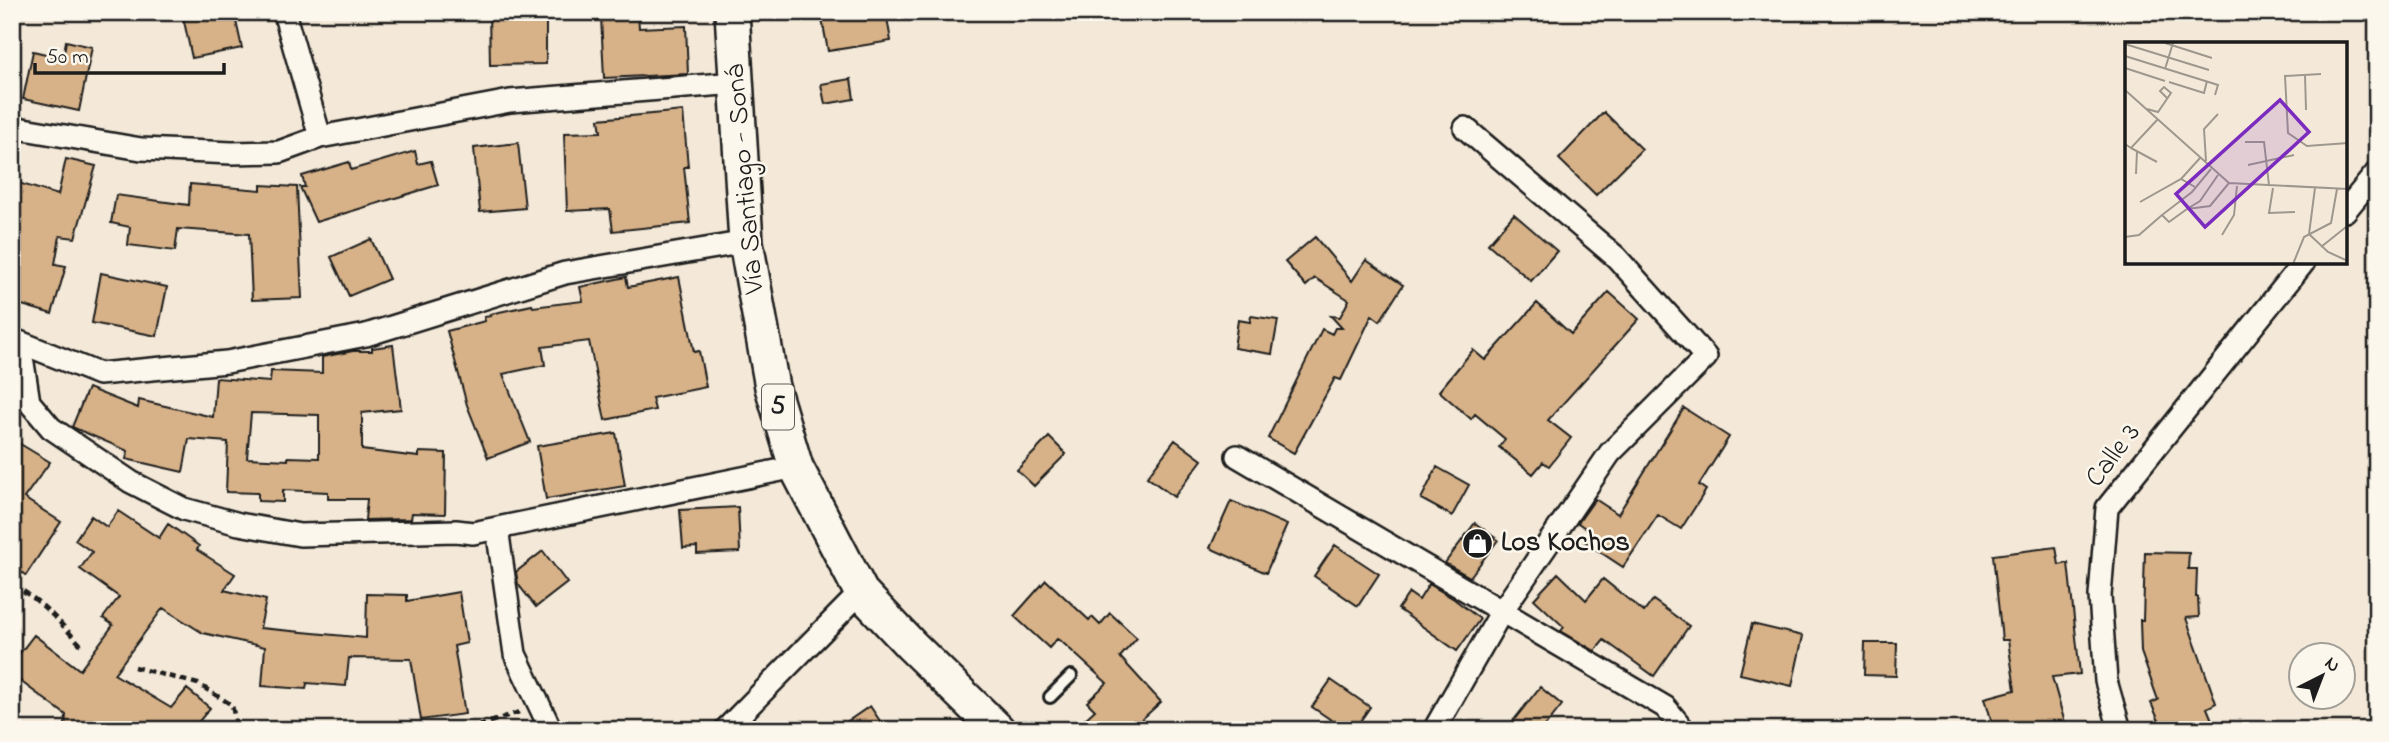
<svg xmlns="http://www.w3.org/2000/svg" width="2389" height="742" viewBox="0 0 2389 742" font-family="'Indie Flower',sans-serif">
<style>
.building{fill:#d7b288;stroke:#1c1c1c;stroke-width:2;fill-rule:evenodd}
.lines{fill:none;stroke-linecap:round;stroke-linejoin:round}
.service-casing{stroke:#1c1c1c;stroke-width:16}
.minor-casing{stroke:#1c1c1c;stroke-width:26}
.primary-casing{stroke:#1c1c1c;stroke-width:38}
.path{stroke:#1c1c1c;stroke-width:4.5;stroke-dasharray:7 5;stroke-linecap:butt}
.service{stroke:#fbf7ec;stroke-width:10}
.minor{stroke:#fbf7ec;stroke-width:21}
.primary{stroke:#fbf7ec;stroke-width:33}
.labels{text-anchor:middle;dominant-baseline:central;stroke-width:5;stroke-linejoin:round;paint-order:stroke}
.shield{fill:#fbf7ec;stroke:#5f5e5a;stroke-width:2}
.shield-label{font-size:26px;font-weight:bold;fill:#1c1c1c}
.street-label{font-size:28px;fill:#1c1c1c;stroke:#fbf7ec}
.poi-label{font-size:28px;font-weight:bold;fill:#1c1c1c;stroke:#fbf7ec;text-anchor:start}
.inset-road{fill:none;stroke:#9e978d;stroke-width:2}
.view{fill:#7b2cbf;fill-opacity:0.15;stroke:#7b2cbf;stroke-width:3.5}
.inset-edge{fill:none;stroke:#1c1c1c;stroke-width:3.5}
</style>
<rect width="100%" height="100%" fill="#f4e9d8"/>
<filter id="ink" filterUnits="userSpaceOnUse"><feTurbulence type="fractalNoise" baseFrequency=".0143" numOctaves="2"/><feDisplacementMap in="SourceGraphic" scale="14" xChannelSelector="R" yChannelSelector="G"/><feConvolveMatrix kernelMatrix="1 2 1 2 8 2 1 2 1" color-interpolation-filters="sRGB"/></filter>
<g filter="url(#ink)">
<path class="building" d="M182,12H234L242,48L192,58Z
M489,12H546V64L490,65Z
M866,12H886L891,41L828,51L822,19Z
M638,15L639,28L686,26L688,74L604,78L601,17Z
M66,41L92,47L79,111L23,99L33,51L63,58Z
M851,79L854,99L825,104L821,84Z
M683,111L688,167H684L690,223L613,231L610,209L567,211L564,133L601,132L599,119Z
M1604,112L1642,149L1596,195L1559,159Z
M518,143L525,208L480,212L474,148Z
M415,151L418,164L431,161L438,185L316,222L300,187H305L302,176L349,162L351,170Z
M66,159L96,166L75,238L60,236L55,264L66,266L52,314L12,302V181L58,195Z
M190,184L261,190V185L297,187L302,298L252,300L249,234L178,229L175,251L128,245L130,227L111,223L116,195L189,205Z
M1514,214L1557,251L1531,281L1488,244Z
M1315,237L1352,281L1366,260L1403,285L1380,321L1372,315L1341,380L1335,378L1294,453L1268,438L1322,329L1332,334L1335,328H1342L1331,316L1340,317L1349,300L1315,278L1306,286L1285,262Z
M371,239L389,279L349,296L331,257Z
M101,273L167,287L157,336L92,323Z
M626,277L628,287L679,277L694,352L699,351L706,387L652,398L655,410L605,420L589,341L542,347L545,365L503,374L530,442L488,458L467,405L447,331L485,321L484,317L491,316L490,314L532,305L533,307L583,301L580,287Z
M1609,292L1639,319L1548,420L1571,438L1549,466L1543,462L1533,474L1499,447L1505,439L1475,414L1471,419L1439,391L1473,350L1485,360L1537,303L1571,334Z
M1251,316L1278,320L1272,354L1234,348L1238,320L1250,322Z
M393,345L401,409L362,413V450L419,457V452L446,453L445,514L412,513L411,519L365,520L367,499H328V492L283,490V502L258,501V493L226,492L228,442L189,439L183,472L126,459L128,451L72,427L88,388L138,408L139,400L213,417L216,378L270,382L271,371L322,373V357L353,351H372V348ZM251,413L319,415V458L288,457V460L247,458Z
M1684,408L1729,437L1699,485L1706,490L1681,529L1658,515L1623,567L1585,542L1591,532L1578,523L1595,499L1618,514Z
M616,433L625,486L546,499L537,446Z
M1049,437L1066,454L1034,486L1017,470Z
M12,439L50,462L24,498L61,522L26,575L12,566Z
M1175,440L1202,460L1174,497L1147,477Z
M1437,467L1469,485L1452,516L1421,499Z
M1231,501L1287,525L1266,573L1210,548Z
M738,507L740,552L697,554V547L683,548L680,510Z
M118,511L159,538L168,524L199,546L197,550L235,574L224,590L266,600L260,628L366,638L367,594L407,595V601L459,592L467,643L454,646L465,714L421,720L411,659L349,658L346,686L307,683L306,689L262,686L265,647L203,633L163,608L114,674L171,708L187,689L210,708L192,730H118L65,726L66,715L12,675V647L20,653L34,635L80,670L113,625L103,618L119,597L80,569L92,552L75,540L91,516L107,527Z
M1475,523L1498,540L1470,577L1445,563Z
M1335,545L1379,574L1358,606L1314,576Z
M2056,547L2059,565L2068,563L2080,674L2052,677L2067,730H1994L1985,698L2015,690L2008,640H2002L1993,555Z
M543,551L567,583L536,607L518,584L516,572Z
M2145,552L2189,553L2188,569H2197L2196,597H2198L2199,617L2186,618L2216,703L2207,708L2212,720L2206,722L2209,730H2163L2151,703L2158,700L2141,652L2140,620H2143Z
M1558,573L1586,600L1603,579L1644,612L1653,600L1689,626L1654,676L1604,640L1595,651L1561,631L1564,627L1534,599Z
M1046,580L1089,620L1092,617L1100,625L1110,613L1137,638L1120,657L1161,702L1130,730H1073L1095,710L1087,702L1107,683L1062,642L1057,639L1049,648L1014,616Z
M1429,584L1454,599L1480,619L1457,651L1398,609L1409,593L1419,600Z
M1752,624L1803,636L1792,686L1740,674Z
M1865,643H1897L1896,676L1864,675Z
M1331,680L1370,707L1354,730H1346L1312,707Z
M1540,687L1562,705L1542,730H1506Z
M870,706L886,730H835Z"/>
<g class="lines">
<defs>
<path id="service" d="M1050,697L1071,676"/>
<path id="minor" d="M284,12L320,137
M12,127L141,149L232,153L279,152L320,137L510,101L736,83
M2345,211L2377,172
M12,339L99,374L227,362L366,335L565,273L746,242
M12,355L23,363L29,402L51,428L131,482L184,509L239,524L300,535L456,531L473,533L796,467
M1237,456L1665,707L1684,730
M497,528L515,654L551,730
M725,730L861,592
M1434,730L1502,611L1610,453L1706,357L1616,257L1465,128
M2120,730L2106,681L2100,596L2107,508L2304,262"/>
<path id="primary" d="M732,12L746,242L772,387L796,467L861,592L911,645L998,730"/>
</defs>
<use href="#service" class="service-casing"/>
<use href="#minor" class="minor-casing"/>
<use href="#primary" class="primary-casing"/>
<path class="path" d="M12,586C38,595 65,629 84,648
M134,667L198,684L232,705L237,730
M467,730L519,712"/>
<use href="#service" class="service"/>
<use href="#minor" class="minor"/>
<use href="#primary" class="primary"/>
</g>
</g>
<defs>
<symbol id="shop-disc" viewBox="-11 -11 22 22"><circle r="9.5" fill="#1c1c1c" stroke="#fbf7ec"/><path d="M-5-2.5h2.3a2.7 3.5 0 0 1 5.4 0H5L5.5 6h-11ZM-1.5-2.5h3a1.5 2.3 0 0 0-3 0Z" fill="#fff"/></symbol>
</defs>
<g fill-rule="evenodd">
<use href="#shop-disc" x="1460" y="526" width="35" height="35"/>
</g>
<g class="labels">
<rect class="shield" x="762" y="384.5" width="32" height="45" rx="5"/>
<g class="shield-label">
<text x="778" y="407">5</text>
</g>
<g class="street-label">
<text transform="translate(746 179) rotate(-95)">Vía Santiago - Soná</text>
<text transform="translate(2114 456) rotate(-53)">Calle 3</text>
</g>
<g class="poi-label">
<text x="1501" y="543">Los Kochos</text>
</g>
</g>
<g transform="translate(2125 42)">
<rect width="222" height="222" fill="#f4e9d8"/>
<path class="inset-road" d="M40,1L87,16M0,2L84,28M0,14L93,43L90,53M0,26L40,39M40,27L48,1M196,32L160,34L163,91L182,104L223,101M180,33L181,68M44,40L79,51L82,39M0,48L104,141L223,147M22,67L33,70L46,51L39,45L35,49L42,56M120,100H139L144,143M0,102L6,106L33,77M6,106L32,120M81,119L79,87L93,72M123,123L169,113M11,132L12,109M93,133L75,159L62,167L85,164L104,141M56,137L75,116M148,146L144,171L170,170M190,146L184,192L203,210L223,219M15,160L56,137L70,145M62,167L44,180L37,173L67,150L86,127M97,193L109,173L112,144M0,195L14,193L37,173M196,205L221,185M168,222L179,195L206,181L212,147"/>
<path class="view" d="M155,58L184,90L80,185L51,152Z"/>
<rect width="222" height="222" class="inset-edge"/>
</g>
<rect width="2389" height="742" fill="none" stroke="#fbf7ec" stroke-width="42"/>
<rect x="21" y="21" width="2347" height="700" fill="none" stroke="#1c1c1c" stroke-width="2.5" filter="url(#ink)"/>
<g transform="translate(2322 676) rotate(42)"><circle r="33" fill="#fbf7ec" stroke="#a29f99" stroke-width="2"/>
<path d="M0-5L12 26L0 18L-12 26Z" fill="#1c1c1c"/>
<text y="-10" font-size="19" font-weight="bold" text-anchor="middle" fill="#1c1c1c">N</text>
</g>
<path d="M35 63v10h189v-10" fill="none" stroke="#1c1c1c" stroke-width="3.5"/>
<text x="46" y="63" font-size="21" fill="#1c1c1c" stroke="#fbf7ec" stroke-width="5" paint-order="stroke">50 m</text>
</svg>
